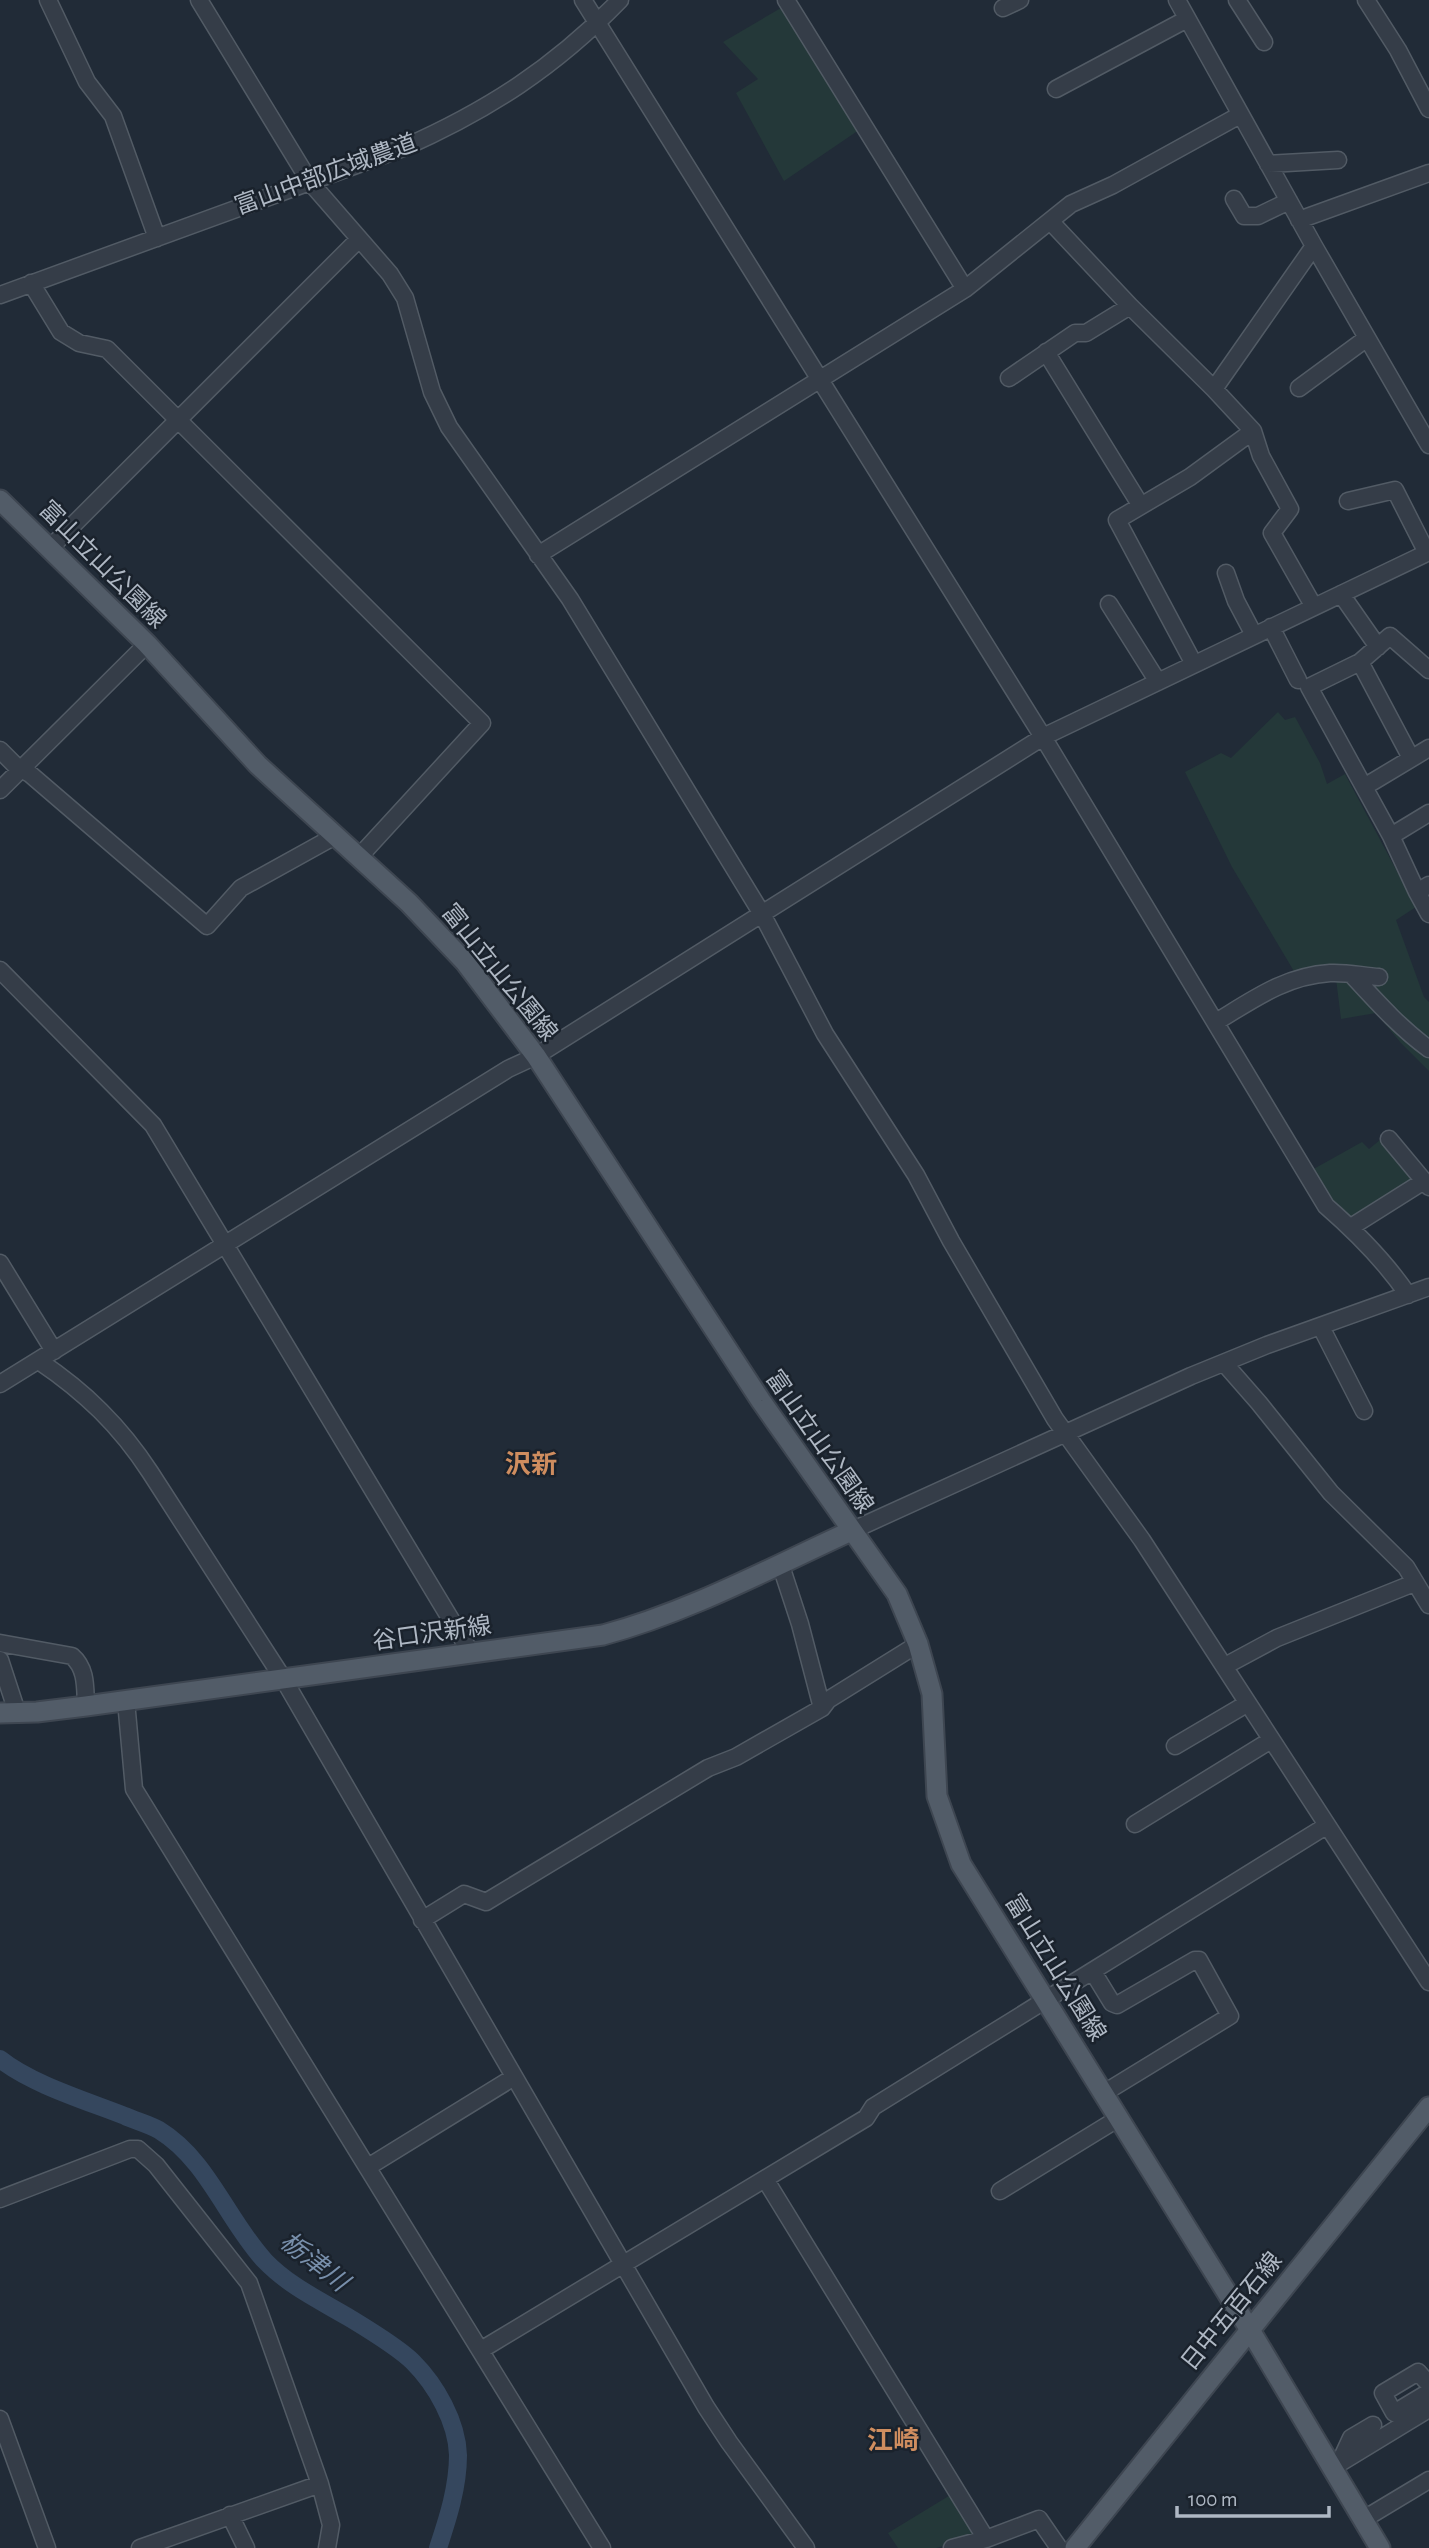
<svg xmlns="http://www.w3.org/2000/svg" width="1429" height="2548" viewBox="0 0 1429 2548" font-family="'Alegreya Sans','Noto Sans JP',sans-serif">
<style>
.green{fill:#243839}
.lines{fill:none;stroke-linecap:round;stroke-linejoin:round}
.river{stroke:#35475e;stroke-width:18}
.minor-casing{stroke:#525b65;stroke-width:19}
.major-casing{stroke:#3e4651;stroke-width:23}
.minor{stroke:#353d48;stroke-width:16}
.major{stroke:#525c68;stroke-width:19}
.labels{text-anchor:middle;dominant-baseline:central;stroke-width:5;stroke-linejoin:round;paint-order:stroke}
.street-label{font-size:24px;fill:#afb8c4;stroke:#1a222c}
.neighbourhood-label{font-size:26px;font-weight:bold;fill:#cf8d5f;stroke:#1a222c}
.water-label{font-size:26px;font-style:italic;fill:#788fab;stroke:#1a222c}
</style>
<rect width="100%" height="100%" fill="#212b37"/>
<path class="green" d="M786,5L859,130L784,181L736,93L758,79L723,42Z
M1278,712L1285,720L1295,717L1320,763L1327,784L1345,774L1416,907L1396,920L1424,997L1429,1002V1071L1401,1043L1376,1013L1341,1019L1336,979L1301,983L1232,867L1185,772L1221,753L1231,758Z
M1380,1140L1417,1181L1350,1221L1329,1205L1310,1171L1362,1142L1369,1149Z
M952,2494L977,2537L936,2548H898L888,2533Z"/>
<g class="lines">
<path class="river" d="M0,2059C31,2084 87,2101 125,2116C136,2121 148,2124 159,2130C208,2160 227,2220 265,2261C288,2285 319,2300 348,2317C366,2328 398,2347 413,2362C436,2385 457,2422 458,2455C458,2487 448,2518 438,2548"/>
<defs>
<path id="minor" d="M48,0L87,82L113,116L157,238
M199,0L310,182L390,274L405,298L432,392L449,427L570,599L762,914L825,1034L916,1175L951,1241L1055,1419L1142,1540L1429,1982
M583,0L1043,737L1326,1206C1357,1233 1385,1261 1408,1295
M786,0L965,289
M1177,0L1314,246L1429,445
M1237,0L1264,42
M1366,0L1398,50L1429,109
M1003,8L1020,0
M1056,89L1187,19
M1268,164L1338,160
M1234,199L1244,216H1258L1289,201
M1299,220L1429,173
M1050,221L1130,306
M31,283L61,332L79,343L107,349L482,723L359,857
M0,295L403,148C489,110 555,67 620,0
M1046,352L1141,506
M1009,378L1075,333H1086L1130,306L1214,389L1253,431
M1299,388L1367,338
M1214,389L1314,246
M1348,501L1395,490L1427,553
M51,547L359,239
M538,555L965,289L1071,204L1113,185L1240,115
M1226,573L1236,601L1254,635
M1341,594L1378,647
M1109,604L1158,682
M1271,627L1298,680
M1360,662L1390,636L1429,670
M1194,664L1117,520L1190,477L1253,431L1261,456L1290,509L1272,533L1314,607
M1429,748L1364,787L1391,836L1429,813
M0,750L16,766L30,774L207,926L241,888L335,836
M1364,787L1309,687L1360,662L1411,758
M0,790L147,644
M1391,836L1417,892
M1429,885L1417,892L1429,914
M0,970L153,1125L471,1653
M1352,975C1376,1001 1400,1028 1429,1049
M1216,1022C1254,999 1285,976 1330,973C1346,972 1363,976 1379,977
M1389,1139L1429,1187
M1351,1227L1424,1181
M0,1263L54,1351
M1321,1327L1364,1411
M39,1361C85,1392 120,1426 150,1472L284,1680L706,2407L729,2442L806,2548
M1224,1363L1259,1403L1331,1493L1406,1567L1429,1605
M0,1384L508,1069L536,1056L1043,737L1429,552
M851,1531L1191,1376L1267,1345L1429,1287
M780,1563L800,1624L822,1708
M0,1643L72,1656C87,1669 85,1688 86,1706
M0,1660L17,1712
M1225,1666L1277,1638L1414,1583
M126,1701L134,1789L602,2548
M1175,1746L1248,1703
M1135,1824L1271,1740
M422,1920L464,1894L486,1902L708,1768L736,1757L822,1708L828,1700L918,1644
M1093,1972L1112,2003L1117,2005L1195,1960H1199L1230,2016L1104,2093
M368,2167L514,2077
M765,2179L986,2539
M1000,2191L1119,2118
M0,2199L130,2149H138L156,2165L249,2283L320,2484L140,2548
M481,2350L866,2118L873,2107L1326,1826
M1429,2384L1418,2372L1383,2393L1394,2413L1429,2392
M0,2419L47,2548
M1339,2464L1351,2438L1373,2425
M1332,2468L1429,2409
M320,2484L331,2525L327,2548
M230,2515L246,2548
M1364,2519L1429,2480
M952,2548L986,2539L1039,2519L1059,2548"/>
<path id="major" d="M0,500L147,644L258,765L409,903L465,962L536,1056L761,1401L897,1594L918,1644L932,1694L937,1796L961,1864L1250,2330L1380,2548
M0,1713L37,1712L86,1706L603,1635C689,1612 770,1568 851,1531
M1075,2548L1429,2107"/>
</defs>
<use href="#minor" class="minor-casing"/>
<use href="#major" class="major-casing"/>
<use href="#minor" class="minor"/>
<use href="#major" class="major"/>
</g>
<g class="labels">
<g class="street-label">
<text transform="translate(326 175) rotate(-20)">富山中部広域農道</text>
<text transform="translate(102 565) rotate(45)">富山立山公園線</text>
<text transform="translate(499 973) rotate(51)">富山立山公園線</text>
<text transform="translate(819 1442) rotate(55)">富山立山公園線</text>
<text transform="translate(432 1634) rotate(-8)">谷口沢新線</text>
<text transform="translate(1055 1968) rotate(58)">富山立山公園線</text>
<text transform="translate(1232 2312) rotate(-51)">日中五百石線</text>
</g>
<g class="neighbourhood-label">
<text x="531" y="1465">沢新</text>
<text x="893" y="2441">江崎</text>
</g>
<g class="water-label">
<text transform="translate(314 2262) rotate(38)">栃津川</text>
</g>
</g>
<path d="M1177 2506v10h152v-10" fill="none" stroke="#afb8c4" stroke-width="3.5"/>
<text x="1188" y="2506" font-size="21" fill="#afb8c4" stroke="#1a222c" stroke-width="5" paint-order="stroke">100 m</text>
</svg>
